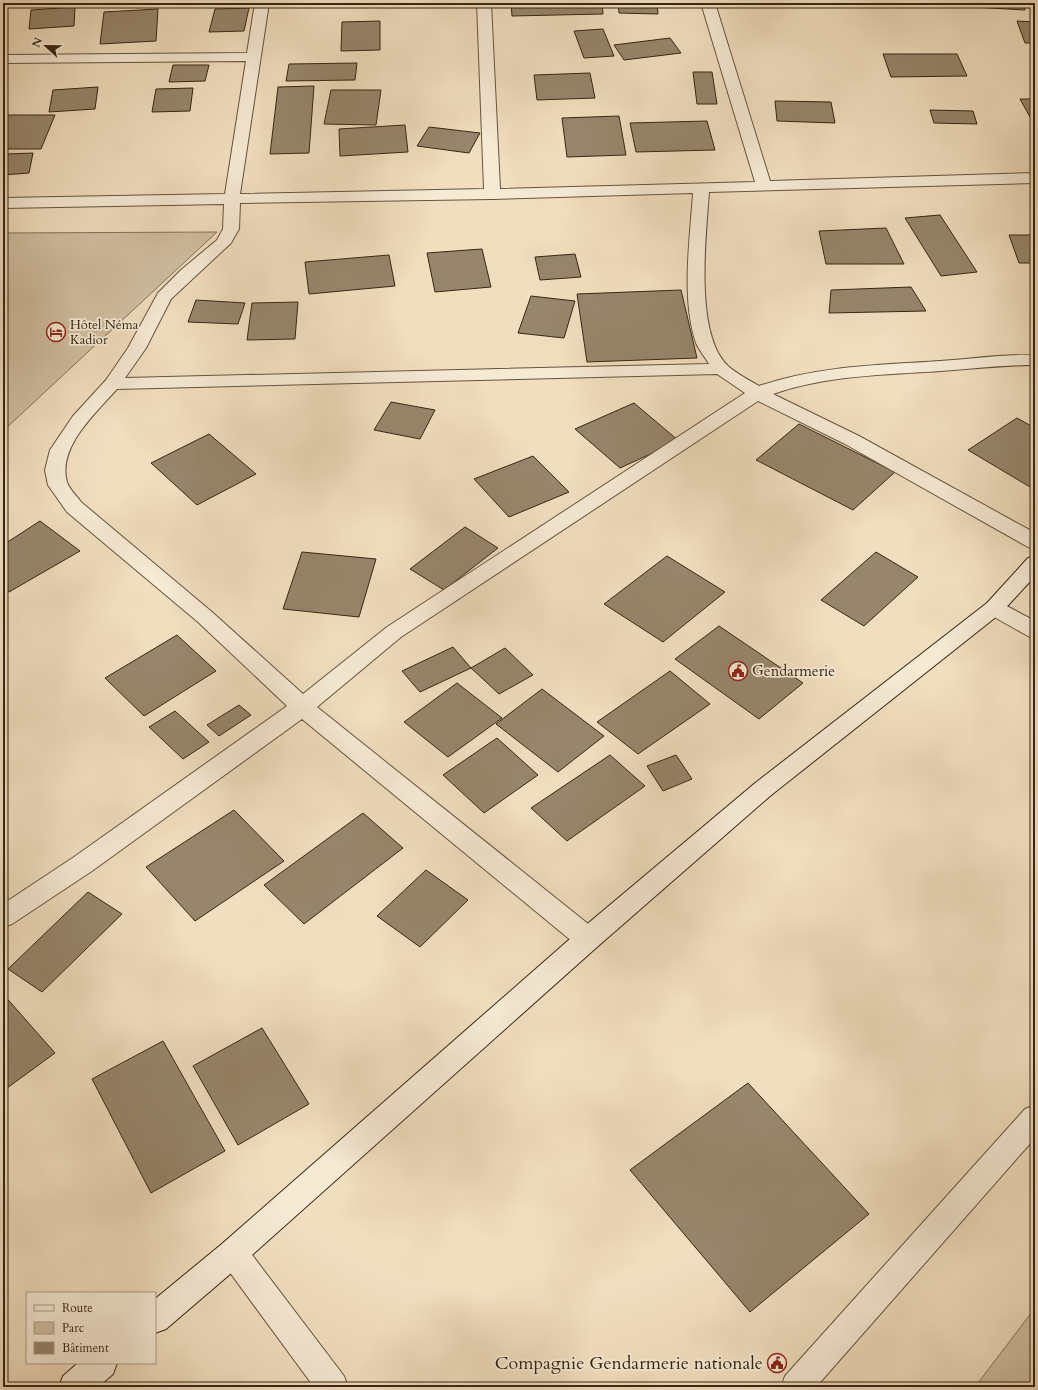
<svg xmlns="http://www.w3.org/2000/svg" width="1038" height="1390" viewBox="0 0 1038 1390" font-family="Cardo,serif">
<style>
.green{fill:#d1bfa2;stroke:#84725a}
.building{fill:#97866c;stroke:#362612}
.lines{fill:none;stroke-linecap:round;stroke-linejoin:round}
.street-casing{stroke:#65543d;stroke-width:2}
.secondary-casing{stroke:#362612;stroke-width:2}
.street{fill:#f6ead5;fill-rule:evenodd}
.secondary{fill:#f6ead5;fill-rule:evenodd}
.labels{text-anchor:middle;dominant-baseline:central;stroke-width:3.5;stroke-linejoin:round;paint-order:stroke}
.far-poi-label{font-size:13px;fill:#362612;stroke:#f6ead5;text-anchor:start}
.poi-label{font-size:15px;fill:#362612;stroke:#f6ead5;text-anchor:start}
.near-poi-label{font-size:18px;fill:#362612;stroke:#f6ead5;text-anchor:end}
</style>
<rect width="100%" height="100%" fill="#f1debf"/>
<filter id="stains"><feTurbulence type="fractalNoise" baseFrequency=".005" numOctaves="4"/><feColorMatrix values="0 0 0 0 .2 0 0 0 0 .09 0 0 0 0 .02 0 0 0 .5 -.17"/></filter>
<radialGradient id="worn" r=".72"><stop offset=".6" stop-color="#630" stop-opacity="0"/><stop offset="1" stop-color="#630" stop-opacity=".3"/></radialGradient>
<path class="green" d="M217,232L3,431V233Z
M1035,1308V1387H975Z"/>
<path class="building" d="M511,3H602L603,14L512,16Z
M618,3H657L658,14L619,13Z
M972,3H1023L1025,10L973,7Z
M75,7L74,26L29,29L31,10Z
M249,8L244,31L209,32L215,9Z
M158,9L156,41L100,44L104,12Z
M380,21V50L341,51L342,22Z
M1017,21L1035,22V43H1025Z
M603,29L614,56L584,58L574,31Z
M670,38L681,53L624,60L614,45Z
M883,54H957L967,76L891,77Z
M357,63L355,80L286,81L289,64Z
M173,65H209L205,81L169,82Z
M693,72H712L717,104H697Z
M590,73L595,98L537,100L534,75Z
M314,86L309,153L270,154L278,87Z
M98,87L95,109L49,112L53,90Z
M193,88L190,111L152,112L156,89Z
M331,90H381L376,125L324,124Z
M1020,99H1035V124H1034Z
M775,101L831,102L835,123L777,121Z
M930,110L973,111L977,124L934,123Z
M3,115H55L41,149H3Z
M619,116L626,155L567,157L562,118Z
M707,121L715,150L636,152L630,123Z
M405,125L408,152L340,156L339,129Z
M429,127L480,133L469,153L417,146Z
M33,153L29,173L3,175L6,154Z
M940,215L977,272L941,276L905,218Z
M886,228L904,264H826L819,231Z
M1009,235H1035V263H1019Z
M482,249L491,287L435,292L427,253Z
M575,254L581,277L540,280L535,257Z
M389,255L395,286L309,294L305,262Z
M911,287L926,311L829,313L831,290Z
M681,290L697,358L587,362L577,294Z
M531,296L575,301L564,338L518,333Z
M196,300L245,303L238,324L188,322Z
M298,302L295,339L247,340L252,303Z
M391,402L435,410L420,439L374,430Z
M634,403L679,441L620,468L575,429Z
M1017,418L1035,428V490L968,450Z
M799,424L895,472L853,510L756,460Z
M209,434L256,474L197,505L151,463Z
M533,456L569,492L509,517L474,479Z
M40,521L80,551L9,592L3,588V545Z
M465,527L498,548L444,590L410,569Z
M302,552L376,559L359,617L283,609Z
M876,552L918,577L864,626L821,600Z
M667,556L725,592L663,642L604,604Z
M719,626L803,683L759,719L675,659Z
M177,635L216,671L144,716L105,678Z
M453,647L471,668L420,692L402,671Z
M505,648L533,675L499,694L471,668Z
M670,671L710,704L638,754L597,722Z
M457,683L502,718L448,757L404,722Z
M542,689L604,736L558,772L496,724Z
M239,705L251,715L219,736L207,725Z
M175,711L209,742L183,759L149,727Z
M497,738L538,775L484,813L443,775Z
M610,755L645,786L567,841L531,808Z
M676,755L692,779L663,791L647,766Z
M234,810L284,861L195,921L146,867Z
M363,813L403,848L304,924L264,885Z
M426,870L468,900L420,947L377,916Z
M88,892L122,914L42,992L8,969Z
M3,994L55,1053L3,1091Z
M262,1028L309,1104L238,1145L193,1066Z
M163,1041L225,1151L151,1193L92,1079Z
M748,1083L869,1214L750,1312L630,1170Z"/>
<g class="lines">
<defs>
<path id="street" d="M255,3H269L240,194L484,189L477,3H491L500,189L755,182L701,3H715L770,181L1035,173V183L709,192C706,236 694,334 728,366C737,374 749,380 759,386C818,366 879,365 940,361C972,359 1003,354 1035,355V365C1003,365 972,369 941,371C885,375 827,375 773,394L859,436L1035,533V549L1028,547L845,444L758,401L401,637L317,707L597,931L601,939L597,947L588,950L579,947L302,719L92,871L12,924L3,927V904L74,857L287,706L198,622L67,512L48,485L45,470L50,450L73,416L106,380L128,348L158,293L181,270L217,240L223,229L224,204L3,208V198L225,194L246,61L3,63V55L247,53ZM693,193C690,239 681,299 696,343C699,350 705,357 709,364L125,378L146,348L171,299L231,243L239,229L240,203L492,199ZM717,374L745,393L387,627L303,694L212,612L81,502C77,496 69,489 67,482C57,447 96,413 117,389Z
M994,601L1001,603L1035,621V639L1028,636L987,613L984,608L987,603Z
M1035,1105V1138L816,1387H781L785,1376L1025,1109Z
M233,1239L243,1243L344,1376L348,1387H314L223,1263L218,1253L223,1243Z"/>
<path id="secondary" d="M1035,556V576L1001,613L770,796L597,947L243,1263L166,1329L155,1333V1299L223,1243L579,931L754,784L987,603L1028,558Z
M78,1363H117L113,1374L98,1387H59L63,1376Z"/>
</defs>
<use href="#street" class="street-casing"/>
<use href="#secondary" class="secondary-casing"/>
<use href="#street" class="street"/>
<use href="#secondary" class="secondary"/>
</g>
<defs>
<symbol id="hotel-ring" viewBox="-11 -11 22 22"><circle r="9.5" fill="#f6ead5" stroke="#8f2418" stroke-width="1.5"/><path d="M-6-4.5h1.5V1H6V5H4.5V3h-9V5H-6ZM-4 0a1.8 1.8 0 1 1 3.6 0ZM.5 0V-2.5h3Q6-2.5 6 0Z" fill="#8f2418"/></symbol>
<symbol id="civic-ring" viewBox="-11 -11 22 22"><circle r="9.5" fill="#f6ead5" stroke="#8f2418" stroke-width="1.5"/><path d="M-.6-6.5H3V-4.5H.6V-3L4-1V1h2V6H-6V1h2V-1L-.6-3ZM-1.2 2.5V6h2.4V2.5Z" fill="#8f2418"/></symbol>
</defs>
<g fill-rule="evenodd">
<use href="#hotel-ring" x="45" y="321" width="22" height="22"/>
<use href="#civic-ring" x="727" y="660" width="22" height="22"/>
<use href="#civic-ring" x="766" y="1352" width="22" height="22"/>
</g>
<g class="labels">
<g class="far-poi-label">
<text x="70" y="325">Hôtel Néma<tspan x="70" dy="15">Kadior</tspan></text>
</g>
<g class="poi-label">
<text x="752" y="671">Gendarmerie</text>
</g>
<g class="near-poi-label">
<text x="763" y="1363">Compagnie Gendarmerie nationale</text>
</g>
</g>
<rect width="1038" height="1390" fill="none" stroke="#f1debf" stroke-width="16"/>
<rect x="4" y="4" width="1030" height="1382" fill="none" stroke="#362612" stroke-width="2"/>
<rect x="8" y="8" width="1022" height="1374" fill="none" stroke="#362612"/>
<rect x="26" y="1292" width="130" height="72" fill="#f6ead5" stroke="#a99c87"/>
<rect x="34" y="1305" width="20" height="6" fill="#f6ead5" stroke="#a99c87"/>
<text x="62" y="1312" font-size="12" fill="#362612">Route</text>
<rect x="34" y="1322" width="20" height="12" fill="#d1bfa2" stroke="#a99c87"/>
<text x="62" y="1332" font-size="12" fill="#362612">Parc</text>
<rect x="34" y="1342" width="20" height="12" fill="#97866c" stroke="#a99c87"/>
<text x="62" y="1352" font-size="12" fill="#362612">Bâtiment</text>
<g transform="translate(46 46) rotate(292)" stroke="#f6ead5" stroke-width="3" paint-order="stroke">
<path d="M0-3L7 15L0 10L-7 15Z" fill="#362612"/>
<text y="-6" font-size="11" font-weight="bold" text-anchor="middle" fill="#362612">N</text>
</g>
<rect width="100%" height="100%" filter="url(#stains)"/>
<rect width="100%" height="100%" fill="url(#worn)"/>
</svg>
